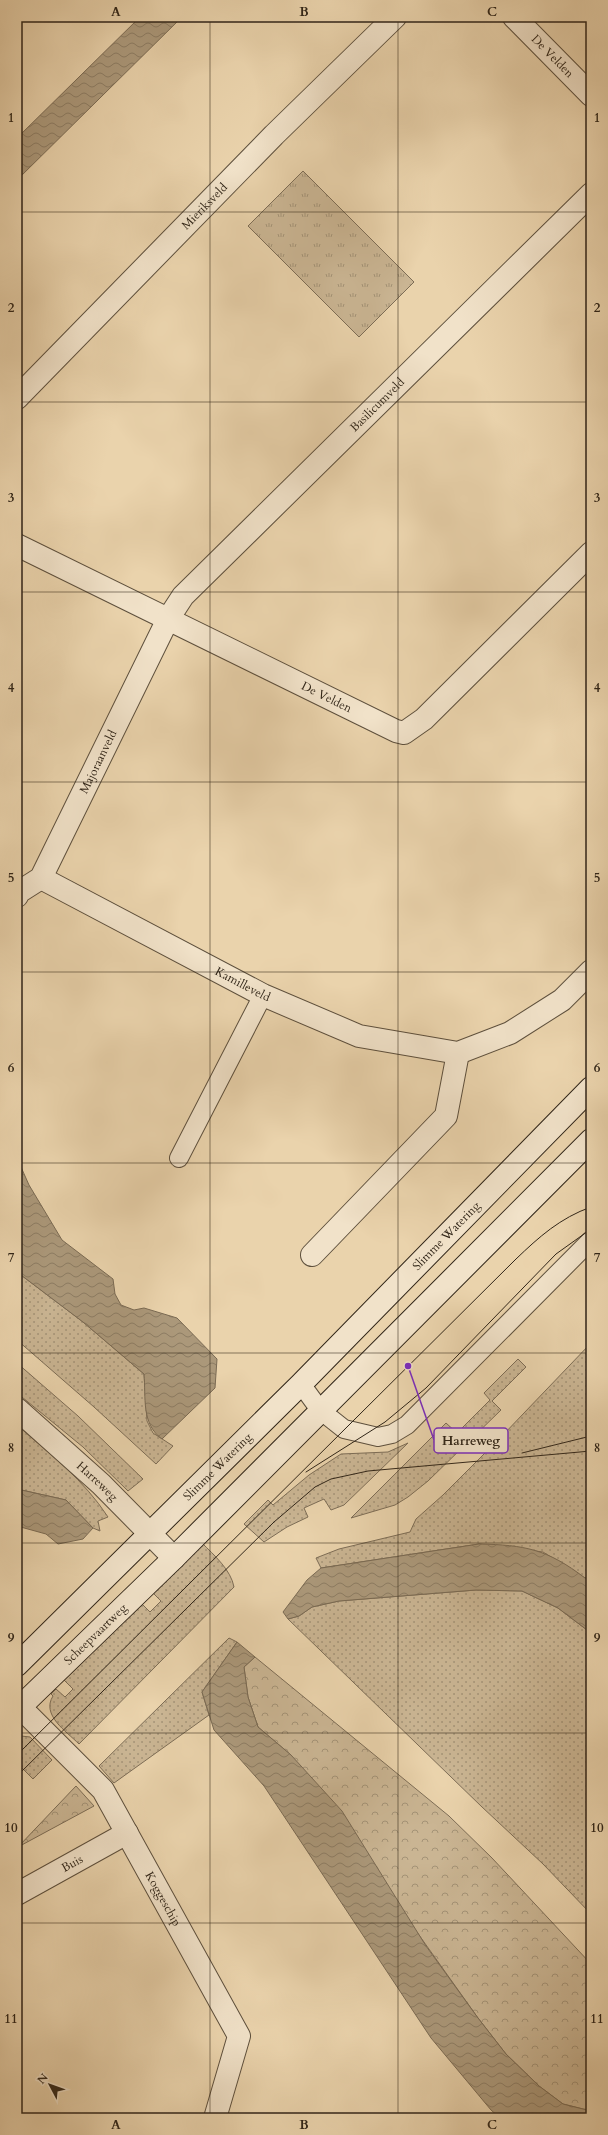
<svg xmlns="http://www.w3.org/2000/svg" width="608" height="2135" viewBox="0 0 608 2135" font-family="Cardo,serif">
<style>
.grass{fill:url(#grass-dots);stroke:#7d6d56}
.forest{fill:url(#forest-crowns);stroke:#7d6d56}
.park{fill:url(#park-tufts);stroke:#7d6d56}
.water{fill:url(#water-waves);stroke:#7a6a53}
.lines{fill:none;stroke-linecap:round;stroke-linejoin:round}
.lane-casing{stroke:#5e503d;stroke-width:20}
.street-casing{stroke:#5e503d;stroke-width:24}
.secondary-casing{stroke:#302518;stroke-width:24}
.lane{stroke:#f1e2c9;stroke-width:18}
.street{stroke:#f1e2c9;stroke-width:22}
.secondary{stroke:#f1e2c9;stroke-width:22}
.tram{stroke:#302518;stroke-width:1}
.grid{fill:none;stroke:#302518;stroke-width:1;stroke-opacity:0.55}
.labels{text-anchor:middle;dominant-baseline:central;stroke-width:4;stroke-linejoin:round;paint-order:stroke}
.street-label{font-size:12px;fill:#302518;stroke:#f1e2c9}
.leader{fill:none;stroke:#7b2cbf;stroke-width:1.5}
.callout-dot{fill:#7b2cbf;stroke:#f1e2c9;stroke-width:1.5}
.callout{fill:#f1e2c9;stroke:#7b2cbf;stroke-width:1.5}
.callout-label{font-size:13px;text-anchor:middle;font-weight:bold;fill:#302518}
.neatline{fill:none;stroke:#302518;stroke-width:1.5}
.grid-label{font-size:13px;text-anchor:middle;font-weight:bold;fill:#302518}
</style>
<defs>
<pattern id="grass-dots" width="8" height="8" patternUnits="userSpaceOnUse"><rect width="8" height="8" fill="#cab593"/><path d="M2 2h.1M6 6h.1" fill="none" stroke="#a49377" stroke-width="1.8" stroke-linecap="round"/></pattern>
<pattern id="forest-crowns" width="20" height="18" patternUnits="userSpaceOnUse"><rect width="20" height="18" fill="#cab593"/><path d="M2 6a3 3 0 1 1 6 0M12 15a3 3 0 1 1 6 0" fill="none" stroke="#a49377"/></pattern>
<pattern id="park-tufts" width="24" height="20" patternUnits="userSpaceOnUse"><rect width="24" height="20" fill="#cab593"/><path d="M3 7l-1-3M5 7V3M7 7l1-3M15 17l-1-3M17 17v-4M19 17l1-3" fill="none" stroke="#a49377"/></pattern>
<pattern id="water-waves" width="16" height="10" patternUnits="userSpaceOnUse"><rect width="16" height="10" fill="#ab987a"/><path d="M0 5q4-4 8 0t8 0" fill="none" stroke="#8c7c63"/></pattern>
</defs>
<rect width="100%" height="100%" fill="#ead3ac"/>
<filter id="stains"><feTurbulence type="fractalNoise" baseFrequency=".005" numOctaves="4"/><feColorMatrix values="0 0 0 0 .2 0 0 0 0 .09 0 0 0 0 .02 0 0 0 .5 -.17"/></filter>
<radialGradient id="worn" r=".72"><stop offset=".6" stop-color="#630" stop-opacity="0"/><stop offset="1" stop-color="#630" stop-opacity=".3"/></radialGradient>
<path class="grass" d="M17,1272L83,1322L144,1374L147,1421L153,1433L173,1446L156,1464L94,1407L17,1340Z
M591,1343V1572L585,1578L543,1552L479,1544L321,1568L316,1558L339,1549L410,1532L416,1519L443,1495L502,1436Z
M518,1359L526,1367L492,1401L501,1410L428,1481L408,1497L395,1505L351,1518L446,1423L457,1433L490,1400L484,1393Z
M17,1363L78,1416L143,1479L128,1491L83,1447L17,1393Z
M17,1425C50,1454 84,1480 108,1517L98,1521L100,1531L93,1528L66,1500L17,1489Z
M408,1443L344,1505L331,1510L324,1499L304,1508L308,1517L287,1527L264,1542L244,1524L268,1500L273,1505L309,1475L341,1454L388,1452Z
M202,1543C214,1555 231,1570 234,1587L79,1744C66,1731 41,1715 53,1696L51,1694L56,1689L65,1697L73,1689L64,1680L142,1604L150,1612L161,1601L153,1593Z
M476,1590L522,1591L558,1608L591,1633V1914L543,1864L482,1807L288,1619L299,1616L312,1607L339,1601Z
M229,1638L237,1642L202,1692L209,1715L114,1783L99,1766Z
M21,1736L30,1737L52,1760L33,1779L17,1763V1737Z"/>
<path class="forest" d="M255,1657L449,1816L492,1858L591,1964V2111L563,2104L539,2086L506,2054L478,2018L291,1755L258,1727L248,1697L244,1667Z
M76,1786L94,1806L18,1847Z"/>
<path class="park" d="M303,171L414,282L359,337L248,226Z"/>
<path class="water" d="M140,17H182L17,180V138Z
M17,1158L29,1185L62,1240L113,1279L115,1294L121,1305L134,1310L144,1308L177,1318L217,1359L215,1388L162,1439C141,1424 146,1397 144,1374L83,1322L17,1272Z
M17,1489L66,1500L93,1528L83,1539L58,1544L46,1534L17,1526Z
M479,1544C525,1545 547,1549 585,1578L591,1583V1633L558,1608L522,1591L476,1590L339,1601L312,1607L299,1616L288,1619L283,1612L307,1580L321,1568Z
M237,1642L255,1657L244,1667L248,1697L258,1727L291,1755L342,1811L426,1946L478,2018L506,2054L539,2086L563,2104L591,2111V2118H500L491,2110L431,2038L264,1786L214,1730L202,1692Z"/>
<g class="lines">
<defs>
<path id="lane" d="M179,1158L263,995
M301,1384L320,1410L344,1429L378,1437L392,1434L407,1425L591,1240"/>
<g id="street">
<path id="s1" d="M514,17L591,95"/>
<path id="s2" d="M17,398L274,135L395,17"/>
<path id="s3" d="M17,545L396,731L404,733L424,719L591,553"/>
<path id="s4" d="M41,878L263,995L359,1036L458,1053L510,1033L562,1000L591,971"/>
<path id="s5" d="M17,896L19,892L41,878L168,619L183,596L591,194"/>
<path d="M312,1255L446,1116L458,1053"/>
<path id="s6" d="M17,1409L101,1484L174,1558"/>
<path id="s7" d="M17,1704L103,1790L239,2036L215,2118"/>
<path id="s8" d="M17,1894L127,1833"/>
</g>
<g id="secondary">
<path id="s9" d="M17,1665L301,1384L591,1088"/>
<path id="s10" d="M17,1710L174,1558L591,1140"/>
</g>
</defs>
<use href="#lane" class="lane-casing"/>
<use href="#street" class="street-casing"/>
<use href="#secondary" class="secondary-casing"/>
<use href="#lane" class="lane"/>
<use href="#street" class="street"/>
<use href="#secondary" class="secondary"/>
<path class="tram" d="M522,1453L591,1436
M306,1472L385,1422L426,1388L556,1254L591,1229
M17,1755L516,1259C539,1237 560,1218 591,1207
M17,1776L274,1522L315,1487L331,1479L368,1471L591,1451"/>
</g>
<path class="grid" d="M210,17V2118M398,17V2118M17,212H591M17,402H591M17,592H591M17,782H591M17,972H591M17,1163H591M17,1353H591M17,1543H591M17,1733H591M17,1923H591"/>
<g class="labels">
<g class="street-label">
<text stroke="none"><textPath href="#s1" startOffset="55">De Velden</textPath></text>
<text stroke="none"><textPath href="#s2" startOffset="268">Mieriksveld</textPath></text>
<text stroke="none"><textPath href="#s5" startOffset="619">Basilicumveld</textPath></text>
<text stroke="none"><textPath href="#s3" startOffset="345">De Velden</textPath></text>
<text stroke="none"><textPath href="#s5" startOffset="160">Majoraanveld</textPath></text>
<text stroke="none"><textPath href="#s4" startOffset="228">Kamilleveld</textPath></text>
<text stroke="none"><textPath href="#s9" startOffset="607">Slimme Watering</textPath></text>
<text stroke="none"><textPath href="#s9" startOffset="282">Slimme Watering</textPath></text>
<text stroke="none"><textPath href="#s6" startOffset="108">Harreweg</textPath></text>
<text stroke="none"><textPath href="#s10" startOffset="109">Scheepvaartweg</textPath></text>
<text stroke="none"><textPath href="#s8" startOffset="63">Buis</textPath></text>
<text stroke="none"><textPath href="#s7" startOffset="246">Koggeschip</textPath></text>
</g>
</g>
<path class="leader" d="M408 1366L434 1440"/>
<circle class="callout-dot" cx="408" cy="1366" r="4"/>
<rect class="callout" x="434" y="1428" width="74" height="25" rx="4"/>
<g class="callout-label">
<text x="471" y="1445">Harreweg</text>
</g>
<rect width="608" height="2135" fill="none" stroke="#ead3ac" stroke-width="44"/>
<g transform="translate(50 2085) rotate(311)" stroke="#f1e2c9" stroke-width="3" paint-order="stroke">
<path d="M0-3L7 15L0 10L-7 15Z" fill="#302518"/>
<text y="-6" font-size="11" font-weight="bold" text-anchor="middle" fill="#302518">N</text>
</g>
<rect x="22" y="22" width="564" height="2091" class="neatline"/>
<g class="grid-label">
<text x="116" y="16">A</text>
<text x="304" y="16">B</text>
<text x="492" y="16">C</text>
<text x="11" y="122">1</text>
<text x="597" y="122">1</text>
<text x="11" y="312">2</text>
<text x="597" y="312">2</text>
<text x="11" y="502">3</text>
<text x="597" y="502">3</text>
<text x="11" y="692">4</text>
<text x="597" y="692">4</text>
<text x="11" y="882">5</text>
<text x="597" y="882">5</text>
<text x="11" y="1072">6</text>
<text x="597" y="1072">6</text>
<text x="11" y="1262">7</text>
<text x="597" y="1262">7</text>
<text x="11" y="1452">8</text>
<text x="597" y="1452">8</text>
<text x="11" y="1642">9</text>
<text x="597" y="1642">9</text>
<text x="11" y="1832">10</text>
<text x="597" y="1832">10</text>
<text x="11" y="2023">11</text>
<text x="597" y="2023">11</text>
<text x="116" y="2129">A</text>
<text x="304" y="2129">B</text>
<text x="492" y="2129">C</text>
</g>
<rect width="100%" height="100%" filter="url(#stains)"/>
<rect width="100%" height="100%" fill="url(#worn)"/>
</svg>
